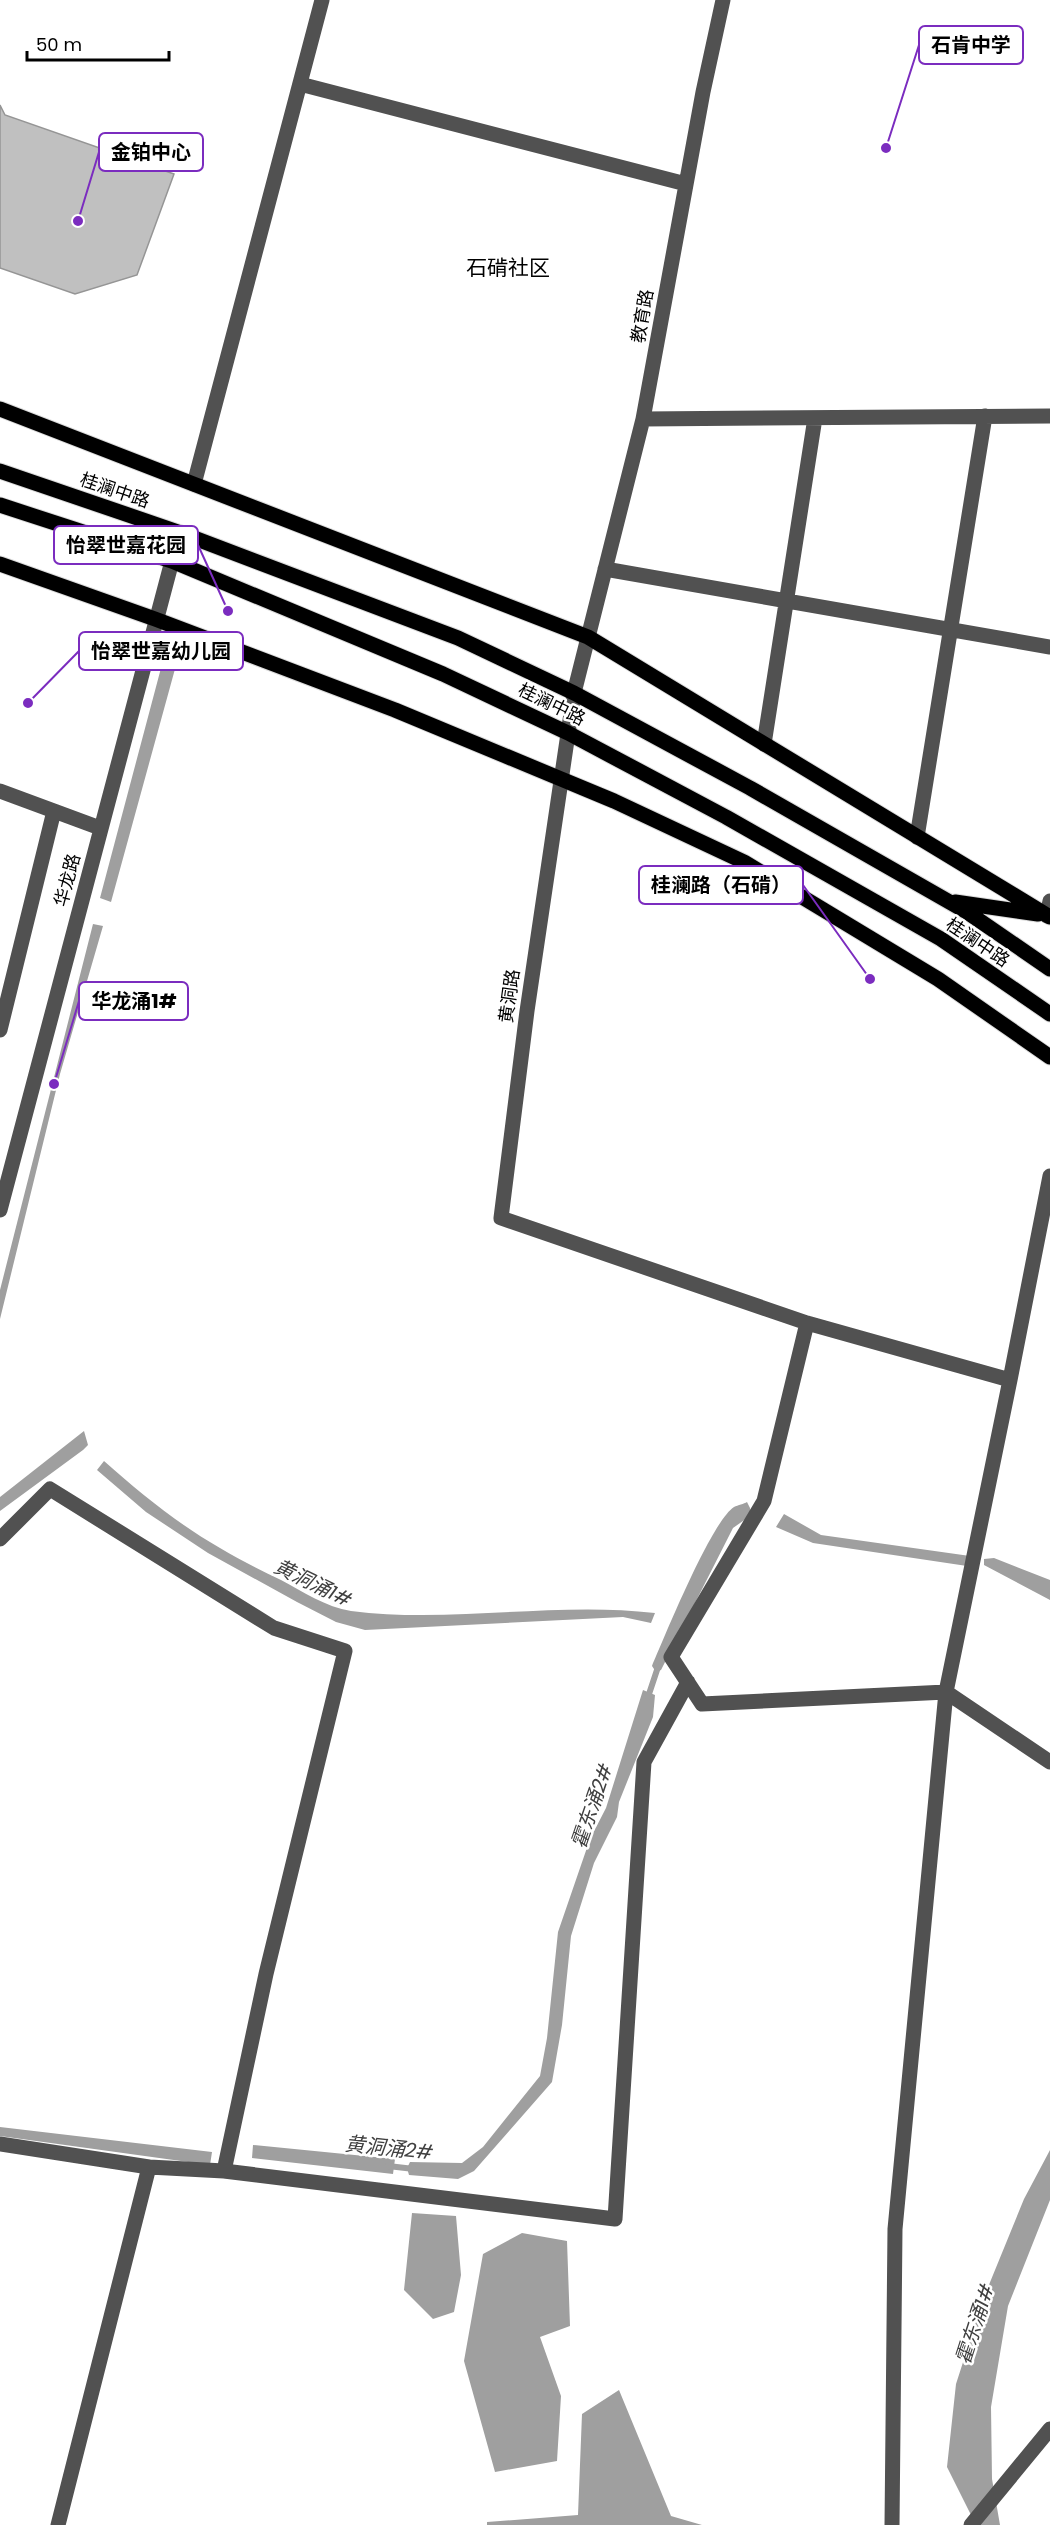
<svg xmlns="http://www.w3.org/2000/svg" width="1050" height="2525" viewBox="0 0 1050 2525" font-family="Poppins,'Noto Sans SC',sans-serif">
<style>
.water{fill:#9f9f9f}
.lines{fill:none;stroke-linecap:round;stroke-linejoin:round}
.stream{stroke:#9f9f9f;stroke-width:6}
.building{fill:#c0c0c0;stroke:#959595;stroke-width:1.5}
.major-casing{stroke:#dbdbdb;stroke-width:17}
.minor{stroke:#515151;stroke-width:15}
.major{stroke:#000;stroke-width:15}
.labels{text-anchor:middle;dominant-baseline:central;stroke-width:5;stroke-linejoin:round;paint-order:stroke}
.street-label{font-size:18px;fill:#000;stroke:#fff}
.water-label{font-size:20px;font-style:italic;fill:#404040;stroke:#fff}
.quarter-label{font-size:21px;fill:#000;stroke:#fff}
.leader{fill:none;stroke:#7b2cbf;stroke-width:2}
.callout-dot{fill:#7b2cbf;stroke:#fff;stroke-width:2}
.callout{fill:#fff;stroke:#7b2cbf;stroke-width:2}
.callout-label{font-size:20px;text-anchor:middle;font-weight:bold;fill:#000}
</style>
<rect width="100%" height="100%" fill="#fff"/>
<path class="water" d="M161,668L175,669L111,902L100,898Z
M93,924L103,926L60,1074L0,1319V1290Z
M84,1431L88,1445L83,1450L0,1511V1497Z
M104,1461C140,1493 178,1524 220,1548C240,1560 260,1570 281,1580C303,1592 326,1607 351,1611C452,1624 554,1601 655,1613L651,1623L623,1617L365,1630L336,1622L297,1602L208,1553L146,1512L97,1470Z
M747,1502L750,1508V1516L733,1528L661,1670L656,1672L652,1666C665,1636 711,1522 734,1507C738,1505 744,1504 747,1502Z
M784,1514L821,1535L970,1556L967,1566L813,1543L776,1527Z
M994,1558L1050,1580V1600L984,1565V1559Z
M643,1690L655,1695L653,1717L619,1802L617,1817L594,1863L571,1936L562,2025L552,2082L474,2171L458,2179L409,2175L407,2168L410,2162L462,2163L483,2147L540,2076L547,2038L558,1932L590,1839L606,1808Z
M0,2127L212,2152L210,2165L0,2136Z
M253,2145L395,2159L393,2174L252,2158Z
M1050,2150V2200L1008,2306L991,2407L992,2479L1000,2525H976L947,2467L956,2384L984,2297L1024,2199Z
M412,2213L456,2216L461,2275L454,2312L433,2319L404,2290Z
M522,2233L567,2241L570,2326L540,2337L561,2396L557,2461L495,2472L464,2361L483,2254Z
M619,2390L671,2516L702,2525H487V2522L578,2515L582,2414Z"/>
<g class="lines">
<path class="stream" d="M648,1697L658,1667
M388,2166L414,2169"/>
</g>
<path class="building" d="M0,105L5,115L174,174L137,275L75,294L0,268Z"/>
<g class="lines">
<defs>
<path id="major" d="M0,409L588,637L1050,917
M0,471L181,533L458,638L574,693L750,788L967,912L1050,969
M0,505L172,561L443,674L568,733L726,817L941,939L1050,1014
M0,564L155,619L395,710L614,801L744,862L938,979L1050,1057
M955,902L1038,914"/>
</defs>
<use href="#major" class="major-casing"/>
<path class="minor" d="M723,0L703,92L643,419L574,693L527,1011L501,1218L807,1323L1010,1380L1050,1176
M300,84L686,184
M643,419L1050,416
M194,484L322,0
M605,569L1050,647
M764,744L815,418
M0,791L100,828
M917,837L985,416
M1047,916L1050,901
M0,1030L54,811
M0,1210L172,561
M807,1323L764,1501L671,1657L702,1704L946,1692L1010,1380
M0,1539L50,1489L274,1628L345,1651L266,1974L224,2171L149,2167
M0,2144L149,2167L58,2525
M224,2171L615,2219L644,1762L688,1682
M892,2525L895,2229L946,1692L1050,1762
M971,2525L1050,2429"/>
<use href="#major" class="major"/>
</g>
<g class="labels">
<g class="street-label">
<text transform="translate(642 316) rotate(-80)">教育路</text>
<text transform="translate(115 490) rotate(19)">桂澜中路</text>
<text transform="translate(552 704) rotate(26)">桂澜中路</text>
<text transform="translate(67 880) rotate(-75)">华龙路</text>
<text transform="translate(978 942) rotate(34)">桂澜中路</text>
<text transform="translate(509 996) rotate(-82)">黄洞路</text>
</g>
<g class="water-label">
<text transform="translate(313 1583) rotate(26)">黄洞涌1#</text>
<text transform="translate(592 1806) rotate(-71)">霍东涌2#</text>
<text transform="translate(389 2148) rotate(6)">黄洞涌2#</text>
<text transform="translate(975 2324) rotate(-72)">霍东涌1#</text>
</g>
<g class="quarter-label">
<text x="508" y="267">石𬒔社区</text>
</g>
</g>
<path class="leader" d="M886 148L919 45M78 221L99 152M228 611L198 545M28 703L79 651M870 979L803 885M54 1084L79 1001"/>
<g class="callout-dot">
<circle cx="886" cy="148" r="6"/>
<circle cx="78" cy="221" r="6"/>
<circle cx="228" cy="611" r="6"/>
<circle cx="28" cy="703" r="6"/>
<circle cx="870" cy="979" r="6"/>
<circle cx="54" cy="1084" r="6"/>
</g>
<g class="callout">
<rect x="919" y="26" width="104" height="38" rx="6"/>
<rect x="99" y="133" width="104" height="38" rx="6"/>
<rect x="54" y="526" width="144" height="38" rx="6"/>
<rect x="79" y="632" width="164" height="38" rx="6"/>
<rect x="639" y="866" width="164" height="38" rx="6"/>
<rect x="79" y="982" width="109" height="38" rx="6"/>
</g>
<g class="callout-label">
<text x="971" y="52">石肯中学</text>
<text x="151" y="159">金铂中心</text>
<text x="126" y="552">怡翠世嘉花园</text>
<text x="161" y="658">怡翠世嘉幼儿园</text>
<text x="721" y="892">桂澜路（石𬒔）</text>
<text x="134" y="1008">华龙涌1#</text>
</g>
<path d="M27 51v9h142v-9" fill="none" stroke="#000000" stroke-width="3"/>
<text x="36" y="51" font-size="18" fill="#000000" stroke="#ffffff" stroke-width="4.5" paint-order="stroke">50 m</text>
</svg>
